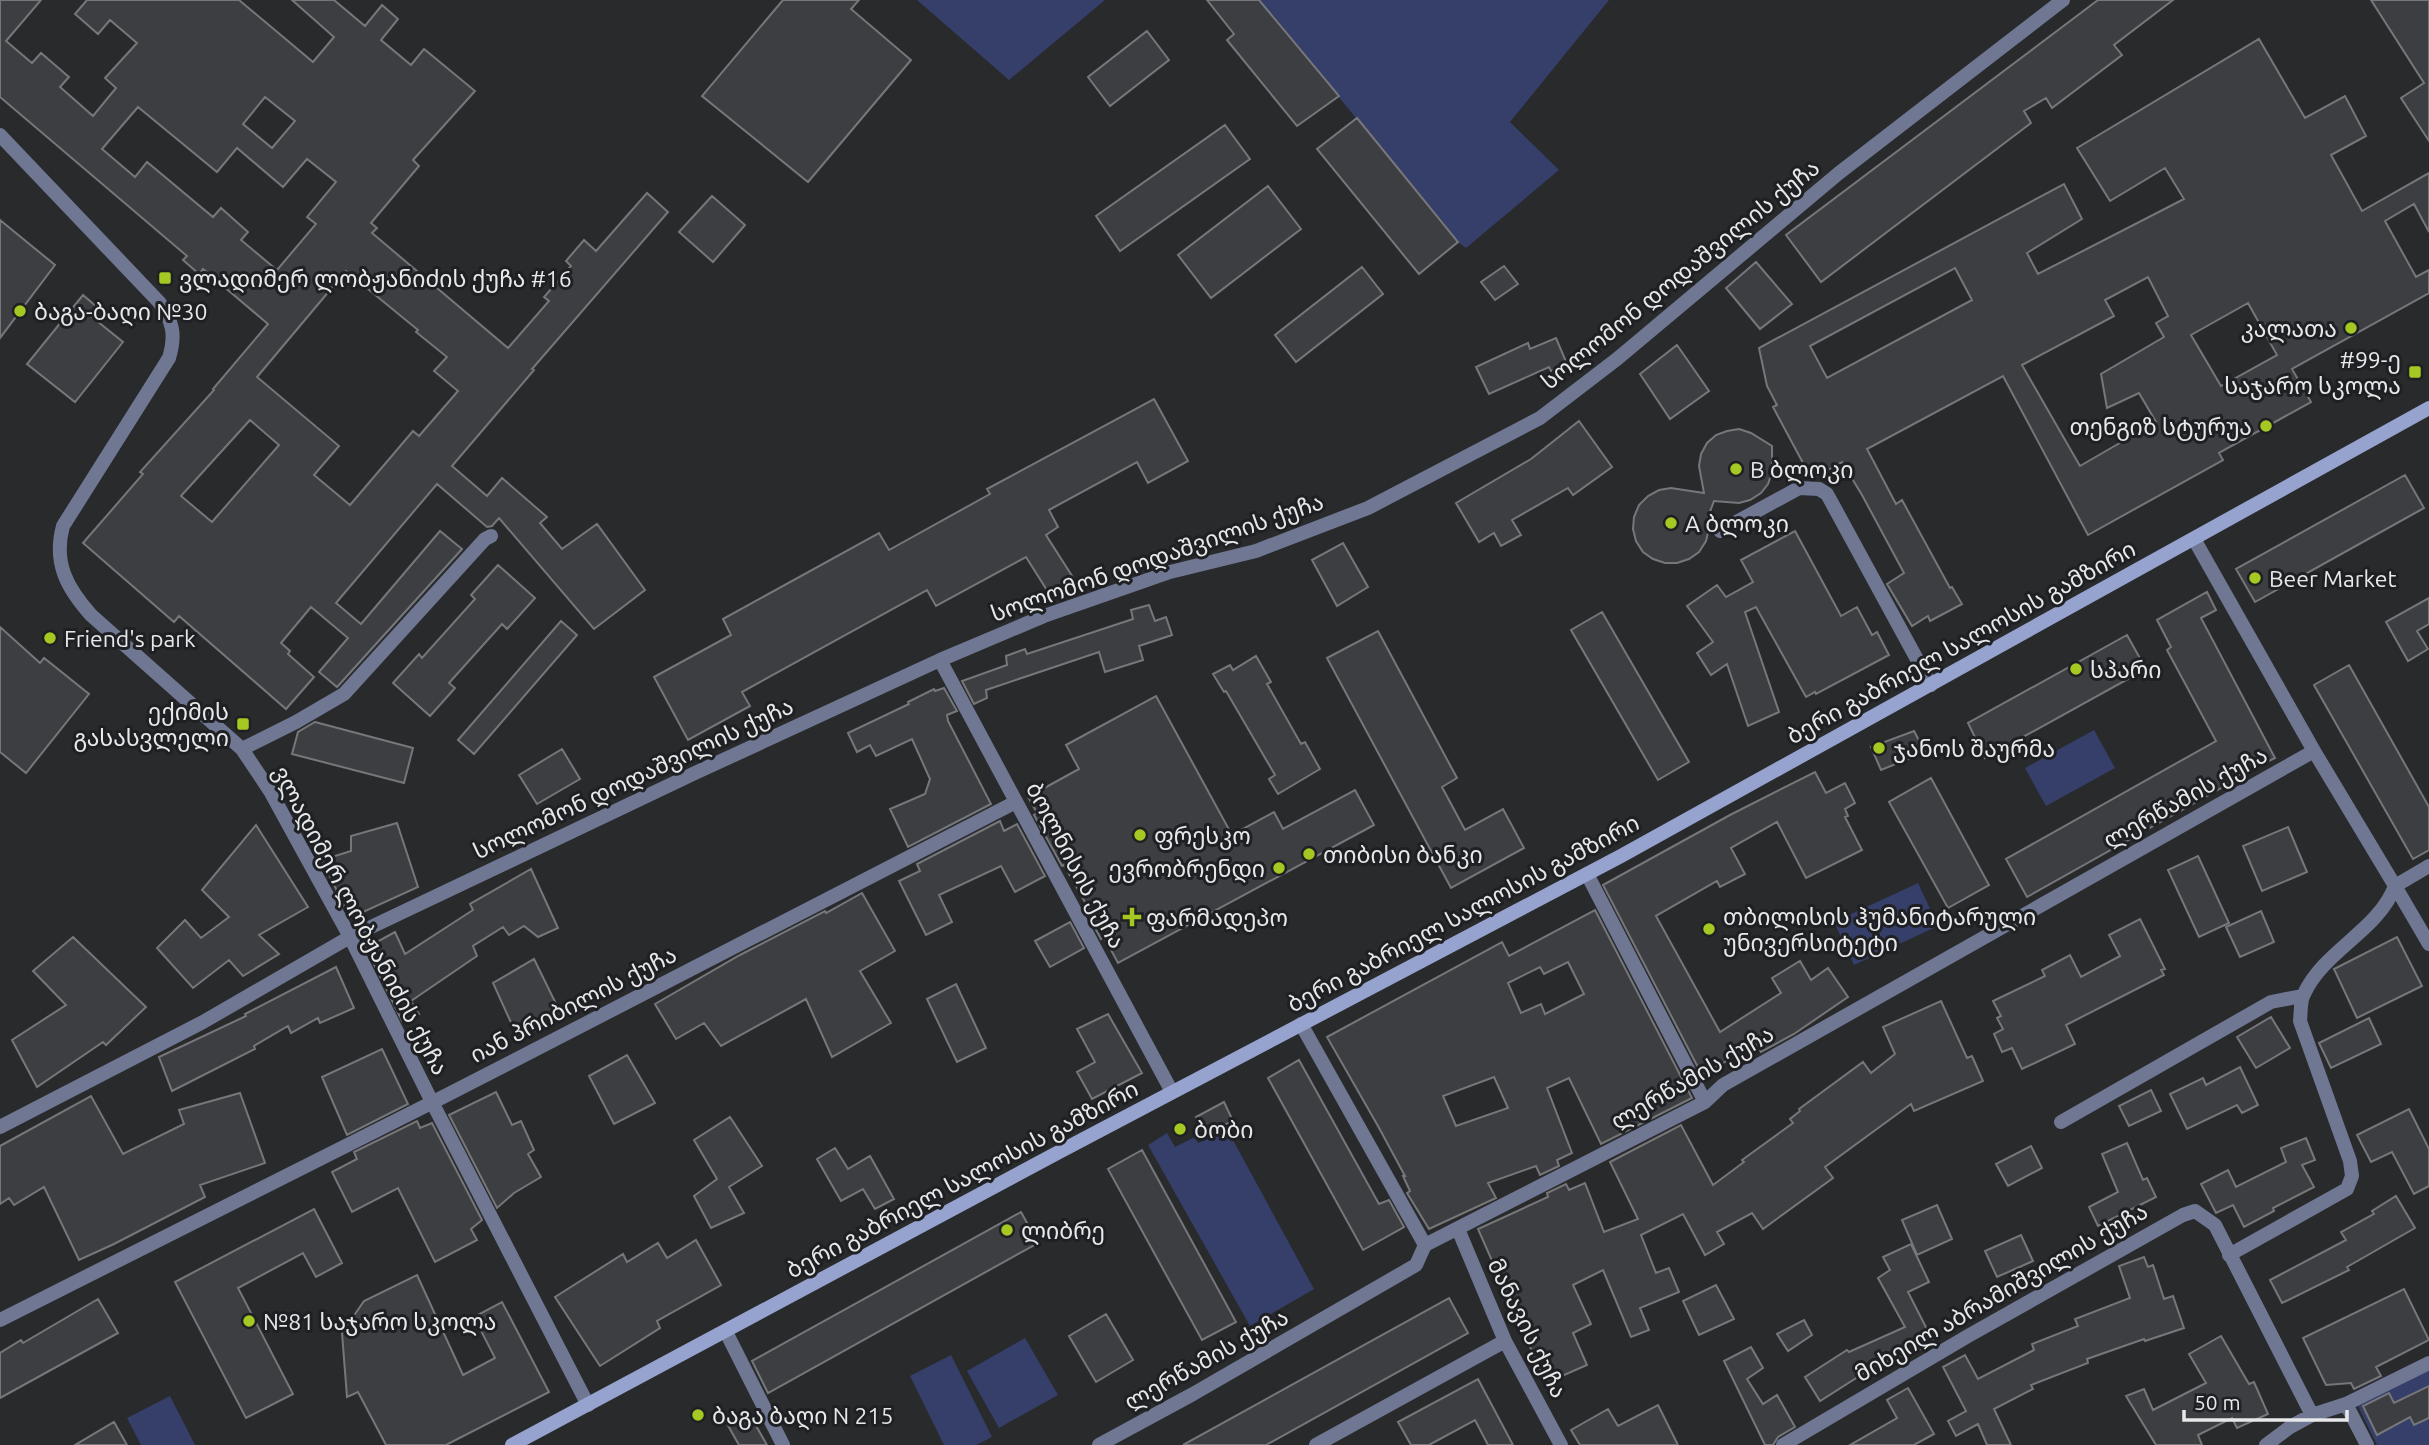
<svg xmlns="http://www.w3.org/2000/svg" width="2429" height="1445" viewBox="0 0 2429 1445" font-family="Ubuntu,'Noto Sans Georgian',sans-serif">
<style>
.green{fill:#353f69}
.building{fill:#3d3e41;stroke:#76777a;stroke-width:2;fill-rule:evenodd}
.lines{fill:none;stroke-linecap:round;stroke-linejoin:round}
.minor{stroke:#6f7792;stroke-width:14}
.secondary{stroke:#96a3ce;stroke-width:14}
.poi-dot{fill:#a5c822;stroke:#1f2023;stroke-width:2.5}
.labels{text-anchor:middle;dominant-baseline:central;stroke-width:6;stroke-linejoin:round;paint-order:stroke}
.street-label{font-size:23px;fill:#e7e8ea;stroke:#1f2023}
.poi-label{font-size:23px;fill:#e7e8ea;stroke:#1f2023;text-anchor:start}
</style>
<rect width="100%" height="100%" fill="#292a2c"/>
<path class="green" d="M917,0H1105L1009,80Z
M1259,0H1609L1510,122L1559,170L1466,248L1458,242Z
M2094,730L2115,768L2046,806L2025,768Z
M1918,883L1938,926L1854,965L1834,922Z
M1228,1131L1314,1289L1250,1326L1148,1145L1167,1133L1175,1147L1195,1137L1198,1143Z
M1025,1338L1058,1395L999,1428L967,1371Z
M951,1355L992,1437L976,1445H944L910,1376Z
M2429,1369V1445H2377L2357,1404Z
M170,1396L195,1445H141L127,1418Z"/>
<path class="building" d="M0,0H41L6,41L32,63L41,53L69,77L60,87L93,116L116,88L105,78L137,43L110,20L98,34L75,14L87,0H239L313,62L334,37L292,0H334L365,26L382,5L398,19L381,40L411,65L424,49L475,91L413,160L419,166L371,223L377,228L372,233L508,348L549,301L544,297L571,266L566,261L584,240L596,251L647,193L668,212L532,369L534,370L452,466L487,496L502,478L547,517L540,523L562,549L597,524L645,590L594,629L499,518L492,526L487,527L437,484L336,603L361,624L440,531L462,549L337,687L319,672L348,638L311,607L281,643L290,651L288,654L314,677L286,709L179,616L174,622L83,543L143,474L140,472L214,390L213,389L268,324L203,269L199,274L183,260L187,256L0,97ZM265,97L295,121L272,148L243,124ZM138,107L217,172L237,148L283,187L307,159L336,182L307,217L316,224L277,270L241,240L248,232L221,208L213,217L147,162L135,177L102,149ZM346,271L418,330L416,332L447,357L434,371L458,391L419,436L413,431L350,505L314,475L339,446L257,377ZM250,420L279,445L212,522L181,496Z
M783,0H859L851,9L911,60L808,182L702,96Z
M1207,0H1259L1339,96L1297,126L1227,40L1234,34Z
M2098,0H2173L2114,45L2122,55L2052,108L2046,98L2024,111L2031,123L1821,282L1786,235Z
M2371,0H2429V141L2401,98L2424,83Z
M1147,31L1169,60L1110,106L1088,77Z
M2259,39L2305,118L2345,96L2366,136L2331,155L2362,211L2429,173V232L2414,204L2385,221L2416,277L2429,270V293L2292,369L2311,402L2219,453L2223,460L2088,535L2003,376L1867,449L1896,504L1902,500L1950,588L1952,587L1962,604L1930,621L1928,616L1912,626L1887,584L1904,573L1862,495L1842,462L1817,476H1810L1773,407L1777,405L1767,386L1759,348L2064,184L2082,219L2027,253L2038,274L2184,199L2165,168L2110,201L2077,148ZM1955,268L1972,300L1827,378L1810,346ZM2148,277L2168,316L2156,323L2164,337L2101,374L2107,408L2139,393L2156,422L2080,466L2022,365L2114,316L2105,300ZM2248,303L2277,355L2221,386L2191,335Z
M1357,118L1458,242L1419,274L1317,149Z
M1225,125L1250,159L1120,251L1096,216Z
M1268,186L1301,229L1211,298L1178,255Z
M712,196L745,225L713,262L679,232Z
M0,220L55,265L0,338Z
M1756,262L1792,304L1760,329L1726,288Z
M1504,266L1518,284L1495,300L1481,282Z
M1362,267L1383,294L1296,362L1275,335Z
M83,295L98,308L92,317L123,342L75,402L27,364Z
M1556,338L1567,364L1551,371L1549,367L1489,394L1476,367L1528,343L1530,349Z
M1677,345L1709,391L1670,419L1640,374Z
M1154,399L1188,461L1148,483L1137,462L1049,510L1058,527L1046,535L1074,579L1050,595L1026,557L936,606L927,590L742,692L750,706L688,740L654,677L731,635L723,619L879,533L889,550L990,494L987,489Z
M1579,421L1612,467L1573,495L1568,488L1512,520L1521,535L1501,546L1494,533L1479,542L1456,503L1531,459Z
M1739,429L1751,433L1772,446V472L1768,484L1761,493L1750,500L1739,503L1714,501L1708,517L1709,529L1706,541L1699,552L1689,559L1677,563H1665L1653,559L1643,552L1636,541L1633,529L1634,517L1639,505L1648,496L1659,490L1671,488L1704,493L1699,466L1701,454L1707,443L1716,435L1727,431Z
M2405,475L2424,508L2255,602L2236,569Z
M1795,531L1841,616L1857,607L1872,635L1877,632L1889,655L1816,694L1815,692L1806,697L1756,607L1745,612L1779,712L1748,726L1727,664L1711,675L1697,653L1713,642L1687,606L1717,585L1726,597L1753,582L1741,560Z
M1343,543L1368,587L1337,606L1312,560Z
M498,565L535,598L507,629L502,624L449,683L455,688L430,716L393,683L419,654L422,658L475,599L471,595Z
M2207,592L2216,610L2201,618L2275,758L2237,776L2238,778L2223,787L2027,897L2006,859L2216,741L2167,650L2171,647L2157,620Z
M2429,598V624L2417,631L2428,649L2408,661L2386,622Z
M1149,605L1155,621L1166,617L1172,635L1139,646L1143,660L1105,672L1099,652L986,690L987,698L974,704L962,681L1007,665L1006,656L1025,649L1027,654L1133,619L1131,610Z
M1602,612L1689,762L1658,780L1571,630Z
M561,621L577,635L474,754L458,740Z
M0,627L40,663L44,658L89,694L26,773L0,752Z
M1378,631L1457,778L1442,787L1465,830L1503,809L1524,848L1451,888L1327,658Z
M2127,635L2146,669L1985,758L1968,723Z
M1256,656L1271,682L1267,684L1301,744L1305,742L1320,769L1278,794L1269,779L1275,775L1226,691L1224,692L1213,674L1230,665L1233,670Z
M2349,665L2429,807V850L2413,859L2314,685Z
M944,688L957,711L947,715L948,721L991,804L908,847L890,809L925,794L930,779L912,739L876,756L870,745L857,752L848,733L909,704L908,702L934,689L935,691Z
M1156,696L1232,835L1274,812L1283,829L1355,790L1374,825L1118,963L1104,937L1101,939L1087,913L1090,911L1064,865L1062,866L1034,815L1037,813L1028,797L1079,769L1066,745Z
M315,722L413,748L404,783L292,754L298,732Z
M1914,731L1925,752L1881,770L1871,747Z
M562,749L580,779L537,804L519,775Z
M1815,772L1826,793L1845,783L1855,803L1845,809L1848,816L1845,817L1862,850L1806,878L1777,822L1731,848L1745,874L1720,887L1717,881L1656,916L1720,1032L1781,993L1772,978L1800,961L1811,980L1828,968L1848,997L1794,1034L1761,1052L1756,1044L1702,1075L1603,885L1730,815Z
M1931,778L1989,885L1948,908L1889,802Z
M1000,821L1004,831L1017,824L1045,876L1015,892L1001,866L939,895L952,922L926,935L899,881L920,871L917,864Z
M397,823L418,887L350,918L322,860L351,851V836Z
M256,825L308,907L259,935L279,954L243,976L229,960L193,988L157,948L185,920L201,938L229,917L202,890Z
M2288,827L2307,872L2262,891L2243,846Z
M2198,856L2229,923L2199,937L2168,870Z
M531,869L558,928L538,937L524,926L509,935L503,927L473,946L477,956L411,1001L419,1014L402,1021L366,948L395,932L405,954L473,910L470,904Z
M862,893L895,951L860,971L891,1023L832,1057L806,999L721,1046L704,1023L676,1039L655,1004L740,955L825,911L826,913Z
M1595,910L1692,1098L1601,1144L1569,1078L1547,1088L1572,1153L1557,1160L1559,1166L1540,1175L1536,1166L1488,1183L1496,1198L1429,1229L1407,1193L1410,1191L1403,1176H1405L1378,1126L1327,1037L1502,942L1509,956ZM1568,962L1584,994L1545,1014L1541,1004L1521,1013L1508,983L1540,967L1544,974ZM1494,1077L1508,1108L1456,1126L1443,1096Z
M2261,911L2274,942L2240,957L2226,927Z
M2140,919L2165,969L2161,970L2164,975L2066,1025L2075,1044L2022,1069L2012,1048L2002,1052L1994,1034L2003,1029L1997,1018L2001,1016L1993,1001L2045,976L2042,970L2070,955L2081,977L2120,956L2109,935Z
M1070,922L1084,948L1050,967L1035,941Z
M73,937L146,1007L106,1045L103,1042L37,1087L12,1040L66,1005L33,971Z
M2397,937L2422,986L2357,1018L2334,969Z
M534,959L563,1018L518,1038L493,983Z
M336,967L354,1008L320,1023L318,1018L291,1033L288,1026L254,1046L255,1049L172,1091L159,1057L246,1016L245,1014Z
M956,984L986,1048L957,1062L927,999Z
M1941,1001L1967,1058L1972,1056L1983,1081L1914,1111L1911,1104L1825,1167L1833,1178L1763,1229L1752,1213L1717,1232L1724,1244L1705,1255L1683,1214L1641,1235L1656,1273L1669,1268L1679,1292L1640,1308L1649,1330L1631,1337L1603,1270L1573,1285L1591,1324L1573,1333L1587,1365L1546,1383L1478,1229L1548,1197L1547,1193L1566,1184L1569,1190L1585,1183L1604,1232L1638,1219L1610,1162L1681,1125L1713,1185L1744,1162L1742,1160L1793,1123L1790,1119L1800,1111L1799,1109L1863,1062L1871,1073L1895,1054L1883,1027Z
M1108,1014L1142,1073L1092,1099L1077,1072L1095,1062L1077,1029Z
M2271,1017L2290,1048L2256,1068L2237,1037Z
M2369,1018L2381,1044L2331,1068L2319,1043Z
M382,1049L408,1104L347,1135L322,1077Z
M627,1055L655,1103L614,1124L589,1076Z
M1299,1060L1379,1204L1389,1200L1404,1227L1363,1250L1268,1078Z
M2240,1067L2258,1105L2242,1113L2237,1105L2187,1129L2170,1094L2203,1078L2206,1085Z
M2151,1090L2161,1111L2129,1126L2119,1106Z
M496,1092L512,1125L521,1121L534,1150L528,1154L541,1177L514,1193L497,1208L449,1115Z
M240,1093L265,1163L200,1185L205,1197L114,1244L79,1260L44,1187L14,1205L9,1198L0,1204V1146L91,1096L123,1154L184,1124L179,1110Z
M1224,1102L1233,1121L1205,1134L1196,1117Z
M2409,1109L2429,1149V1186L2414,1194L2392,1152L2371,1162L2357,1135Z
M730,1117L762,1166L729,1187L744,1213L711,1228L694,1196L717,1179L694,1140Z
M417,1121L420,1128L432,1123L482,1220L471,1229L477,1240L435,1262L398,1188L352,1212L332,1172L357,1159L354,1152Z
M2306,1138L2315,1160L2302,1165L2314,1187L2273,1208L2274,1211L2244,1227L2233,1205L2216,1213L2201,1184L2228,1170L2236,1187L2286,1162L2281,1148Z
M2127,1143L2143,1180L2147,1178L2156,1197L2098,1226L2089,1207L2118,1192L2102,1154Z
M2031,1146L2042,1168L2008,1186L1996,1164Z
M835,1148L848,1169L870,1156L894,1199L875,1209L863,1189L841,1201L817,1159Z
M1142,1150L1236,1322L1202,1340L1108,1169Z
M2396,1196L2415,1228L2347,1267L2349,1270L2282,1303L2270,1280L2346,1240L2341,1232L2374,1214L2372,1211Z
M1937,1205L1952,1239L1917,1255L1902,1220Z
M314,1209L342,1263L316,1277L303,1253L238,1288L293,1394L246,1418L175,1282Z
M1021,1212L1038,1243L768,1393L752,1361Z
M2021,1235L2033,1261L1997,1277L1985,1251Z
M696,1240L721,1285L657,1321L660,1328L600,1366L555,1297L623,1254L627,1262L658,1243L667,1258Z
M1911,1244L1929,1282L1908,1292L1934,1343L1890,1362L1883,1361L1820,1401L1805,1377L1847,1350L1849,1352L1905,1327L1878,1278L1890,1270L1883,1257Z
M2144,1257L2148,1267L2153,1265L2164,1299L2173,1296L2184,1328L2145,1341L2144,1339L2087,1359L2088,1363L2031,1385L2033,1389L1994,1409L2011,1445H1987L1978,1424L1956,1436L1948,1421L1966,1411L1943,1367L1965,1355L1978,1379L2034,1350L2032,1344L2078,1326L2075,1319L2130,1298L2119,1266Z
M417,1275L463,1375L495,1358L474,1317L502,1302L549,1392L446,1445H386L358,1392L347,1397L342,1333L364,1301Z
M1716,1285L1734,1319L1699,1335L1683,1301Z
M2404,1289L2429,1340L2376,1367L2381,1376L2354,1389L2351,1383L2326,1385L2303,1338Z
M1449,1298L1468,1333L1266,1445H1183Z
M98,1299L118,1333L0,1398V1353L21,1340L23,1343Z
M1106,1314L1133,1360L1096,1382L1069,1336Z
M1804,1320L1812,1335L1788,1351L1777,1334Z
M2221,1336L2249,1384L2254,1382L2268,1414L2237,1428L2232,1418L2198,1435L2202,1445H2156L2126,1396L2144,1389L2153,1410L2206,1383L2189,1354Z
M1751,1347L1763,1368L1747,1379L1763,1404L1777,1395L1795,1427L1778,1437L1773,1445H1765L1724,1361Z
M1478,1379L1513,1445H1488L1475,1420L1429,1445H1411L1398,1422Z
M2429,1386V1418L2414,1425L2410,1417L2377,1435L2363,1406L2389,1393L2394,1403Z
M1908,1388L1934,1434L1914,1445H1850L1897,1418L1887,1400Z
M1658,1405L1678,1445H1580L1571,1430L1608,1409L1618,1426Z
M747,1410L767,1445H739L726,1422Z
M114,1422L127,1445H75Z"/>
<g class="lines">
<path class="minor" d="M0,135L159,302C173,321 176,335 169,358L63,526C53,563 67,588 91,615L242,749L270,791L350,937L432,1102L588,1405
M1720,531L1799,488L1819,489L1827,494L1931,685
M2194,539L2314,751L2395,886C2378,931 2324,950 2304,994C2300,1001 2301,1012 2300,1021L2350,1161L2352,1176L2347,1189L2229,1255
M940,660L1172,1092
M242,749L296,722L344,694L485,539L491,536
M2429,866L2395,886L2429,944
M1587,874L1705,1102
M1301,1024L1425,1245
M2061,1122L2271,1002L2302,996
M0,1127L203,1022L350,937L695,773L940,660L1044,616L1170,572L1256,551L1368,508L1540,418L1617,359L1839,173L2063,0
M1458,1229L1505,1341L1561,1445
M0,1320L443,1097L1016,802
M726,1332L783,1445
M2346,1404L2367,1445
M1099,1445L1193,1394L1416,1265L1425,1245L1705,1102L1723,1085L2314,751
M1316,1445L1505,1341
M1783,1445L1968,1336L2183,1215L2195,1211L2215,1225L2312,1415
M2266,1445L2290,1427L2312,1415L2346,1404L2429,1363"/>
<path class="secondary" d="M512,1445L1059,1152L1621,856L2429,408"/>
</g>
<g class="poi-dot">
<rect x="158" y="271" width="14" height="14" rx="3.5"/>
<circle cx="20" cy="311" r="7"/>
<circle cx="2351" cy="328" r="7"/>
<rect x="2408" y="365" width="14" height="14" rx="3.5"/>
<circle cx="2266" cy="426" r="7"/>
<circle cx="1736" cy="469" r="7"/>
<circle cx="1671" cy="523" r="7"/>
<circle cx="2255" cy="578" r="7"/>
<circle cx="50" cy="638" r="7"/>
<circle cx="2076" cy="669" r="7"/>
<rect x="236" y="717" width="14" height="14" rx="3.5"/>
<circle cx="1879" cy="748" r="7"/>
<circle cx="1140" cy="835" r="7"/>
<circle cx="1309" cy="854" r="7"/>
<circle cx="1279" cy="868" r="7"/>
<path d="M1128.5 906.5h7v7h7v7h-7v7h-7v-7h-7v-7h7z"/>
<circle cx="1709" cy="929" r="7"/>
<circle cx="1180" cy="1129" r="7"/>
<circle cx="1007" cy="1230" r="7"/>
<circle cx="249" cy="1321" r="7"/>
<circle cx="698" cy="1415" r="7"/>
</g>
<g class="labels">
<g class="street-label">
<text transform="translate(1680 274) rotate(-39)">სოლომონ დოდაშვილის ქუჩა</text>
<text transform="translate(1157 557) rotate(-19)">სოლომონ დოდაშვილის ქუჩა</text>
<text transform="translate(1961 642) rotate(-29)">ბერი გაბრიელ სალოსის გამზირი</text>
<text transform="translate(633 778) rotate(-25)">სოლომონ დოდაშვილის ქუჩა</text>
<text transform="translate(2185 797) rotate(-29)">ლერწამის ქუჩა</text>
<text transform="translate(1076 865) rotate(62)">ბოლნისის ქუჩა</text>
<text transform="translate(1463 913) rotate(-28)">ბერი გაბრიელ სალოსის გამზირი</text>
<text transform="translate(361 920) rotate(62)">ვლადიმერ ლობჟანიძის ქუჩა</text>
<text transform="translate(573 1004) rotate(-27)">იან პრიბილის ქუჩა</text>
<text transform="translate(1692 1077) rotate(-30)">ლერწამის ქუჩა</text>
<text transform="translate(962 1179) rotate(-28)">ბერი გაბრიელ სალოსის გამზირი</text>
<text transform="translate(2001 1292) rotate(-30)">მიხეილ აბრამიშვილის ქუჩა</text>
<text transform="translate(1528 1328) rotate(64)">მანავის ქუჩა</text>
<text transform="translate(1206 1359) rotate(-29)">ლერწამის ქუჩა</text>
</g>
<g class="poi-label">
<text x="179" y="278">ვლადიმერ ლობჟანიძის ქუჩა #16</text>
<text x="34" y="311">ბაგა-ბაღი №30</text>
<text x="2337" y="328" text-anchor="end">კალათა</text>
<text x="2401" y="359" text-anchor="end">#99-ე<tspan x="2401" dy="26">საჯარო სკოლა</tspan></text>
<text x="2252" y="426" text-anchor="end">თენგიზ სტურუა</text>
<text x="1750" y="469">B ბლოკი</text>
<text x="1685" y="523">A ბლოკი</text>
<text x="2269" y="578">Beer Market</text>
<text x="64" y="638">Friend's park</text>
<text x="2090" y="669">სპარი</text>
<text x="229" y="711" text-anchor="end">ექიმის<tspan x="229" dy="26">გასასვლელი</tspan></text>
<text x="1893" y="748">ჯანოს შაურმა</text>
<text x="1154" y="835">ფრესკო</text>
<text x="1323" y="854">თიბისი ბანკი</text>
<text x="1265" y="868" text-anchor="end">ევრობრენდი</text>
<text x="1723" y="916">თბილისის ჰუმანიტარული<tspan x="1723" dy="26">უნივერსიტეტი</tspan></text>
<text x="1146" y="917">ფარმადეპო</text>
<text x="1194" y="1129">ბობი</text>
<text x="1021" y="1230">ლიბრე</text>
<text x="263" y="1321">№81 საჯარო სკოლა</text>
<text x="712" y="1415">ბაგა ბაღი N 215</text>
</g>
</g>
<path d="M2184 1410v10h163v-10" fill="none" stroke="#e7e8ea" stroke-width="3.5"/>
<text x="2194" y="1410" font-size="21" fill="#e7e8ea" stroke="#1f2023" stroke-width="5" paint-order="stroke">50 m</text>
</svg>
